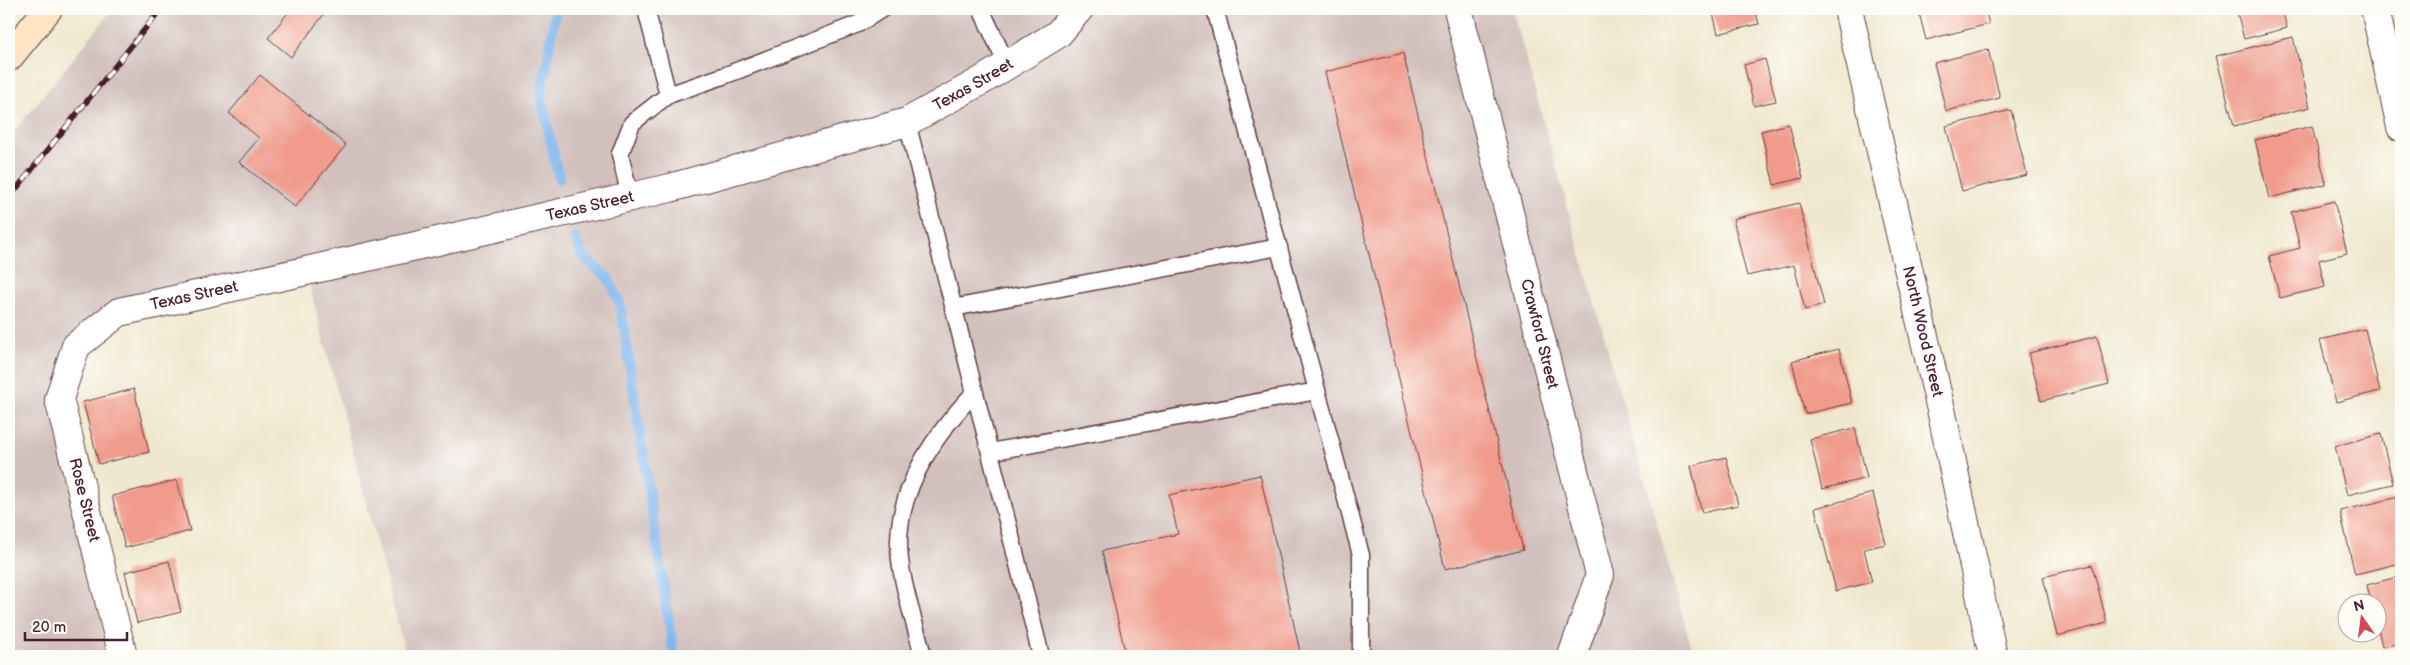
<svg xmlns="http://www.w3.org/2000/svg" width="2410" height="665" viewBox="0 0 2410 665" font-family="'Balsamiq Sans',sans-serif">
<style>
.industrial{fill:#d1c0bc}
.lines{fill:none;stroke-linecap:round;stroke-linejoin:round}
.stream{stroke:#81b7f0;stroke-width:10}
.building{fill:#f09b8c}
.lane-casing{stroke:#633d43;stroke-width:19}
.street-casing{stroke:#633d43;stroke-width:30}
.secondary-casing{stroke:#633d43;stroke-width:30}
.lane{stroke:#fff;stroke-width:16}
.street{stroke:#fff;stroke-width:28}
.secondary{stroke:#fde5c5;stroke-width:28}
.rail-casing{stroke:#4a1f2b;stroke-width:5.5}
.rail{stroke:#fdfcf7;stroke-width:4;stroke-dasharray:11;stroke-linecap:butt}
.labels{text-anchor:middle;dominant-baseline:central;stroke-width:4;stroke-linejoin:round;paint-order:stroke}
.street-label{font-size:16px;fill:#4a1f2b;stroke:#fdfcf7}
</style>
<rect width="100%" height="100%" fill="#fdfcf7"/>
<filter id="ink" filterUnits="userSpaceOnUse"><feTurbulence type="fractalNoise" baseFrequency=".02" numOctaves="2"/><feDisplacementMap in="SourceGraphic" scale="10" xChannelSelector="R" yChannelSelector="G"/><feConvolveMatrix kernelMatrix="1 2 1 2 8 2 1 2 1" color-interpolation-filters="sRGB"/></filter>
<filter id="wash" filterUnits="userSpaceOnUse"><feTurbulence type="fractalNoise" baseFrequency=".0096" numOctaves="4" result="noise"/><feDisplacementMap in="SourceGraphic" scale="20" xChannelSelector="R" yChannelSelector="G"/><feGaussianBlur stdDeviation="1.12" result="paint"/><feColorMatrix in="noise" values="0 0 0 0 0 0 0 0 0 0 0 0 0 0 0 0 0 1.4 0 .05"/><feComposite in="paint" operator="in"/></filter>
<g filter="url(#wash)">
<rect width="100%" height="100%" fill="#efe8ce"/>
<path class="industrial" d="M113,9H1512L1694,656H406L306,272L119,312L76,346L59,399L123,656H9V314L27,290L9,312V138Z"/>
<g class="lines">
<path class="stream" d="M556,9L541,96L559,179
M575,237L582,255L608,278L620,303L674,656"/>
</g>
<g id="blocks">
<path class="building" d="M291,9H328L291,57L268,38Z
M1712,9H1755L1759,24L1718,34Z
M1918,9H1985L1989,24L1926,40Z
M2236,9H2282L2287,28L2244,39Z
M2293,37L2310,107L2234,126L2216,56Z
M1988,49L2000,98L1946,111L1934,63Z
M1403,53L1523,550L1445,569L1325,72Z
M1765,59L1776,101L1754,106L1744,65Z
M260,75L346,145L295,207L239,162L259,138L229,113Z
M2011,110L2027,175L1962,191L1946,126Z
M1789,124L1803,178L1774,185L1761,131Z
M2312,126L2326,184L2269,198L2255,140Z
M2334,201L2347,253L2319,260L2325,287L2280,298L2269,256L2300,248L2291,212Z
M1799,203L1824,305L1805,310L1794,265L1747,276L1733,219Z
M2365,329L2380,391L2336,402L2320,340Z
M2097,336L2109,384L2041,401L2029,353Z
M1839,349L1852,403L1805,414L1792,361Z
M134,389L149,452L99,464L83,402Z
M1855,428L1867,478L1822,489L1810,439Z
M2381,434L2393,484L2347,495L2335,446Z
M1726,457L1738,505L1702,513L1691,466Z
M1260,475L1301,656H1126L1102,551L1178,534L1169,495Z
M177,480L190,531L125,548L112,496Z
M1873,493L1886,544L1864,549L1872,582L1836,591L1815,508Z
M2399,497L2401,505V563L2355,574L2340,511Z
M169,561L181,612L137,623L125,572Z
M2092,565L2107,623L2057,636L2043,577Z
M2401,576V643L2382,647L2378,628V602H2371L2367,585Z"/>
</g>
</g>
<g filter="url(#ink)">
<use href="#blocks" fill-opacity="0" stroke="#633d43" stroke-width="1"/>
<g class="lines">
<defs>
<path id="lane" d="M646,9L668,95
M981,9L1007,65
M1215,9L1361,555V656
M907,122L1041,656
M630,197L620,154L632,123L668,95L726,75L858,24L882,9
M953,308L1279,247
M990,452L1317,391
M923,656C915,622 898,575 899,541C900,483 937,432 975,392"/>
<g id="street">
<path id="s1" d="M1458,9L1600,575L1572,656"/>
<path id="s2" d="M1848,9L1942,414L1993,656"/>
<path d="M2375,9L2401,127"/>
<path id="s3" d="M123,656L59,399L76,346L119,312L306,271L670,188L907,122L981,81L1058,34L1079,9"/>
</g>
<path id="secondary" d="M9,57L48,9"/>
</defs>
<use href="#lane" class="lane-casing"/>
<use href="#street" class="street-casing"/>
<use href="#secondary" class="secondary-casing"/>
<use href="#lane" class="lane"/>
<use href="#street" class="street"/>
<use href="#secondary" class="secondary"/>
<defs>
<path id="rail" d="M9,198L161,9"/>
</defs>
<use href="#rail" class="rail-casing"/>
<use href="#rail" class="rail"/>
</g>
</g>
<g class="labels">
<g class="street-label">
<text stroke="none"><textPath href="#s3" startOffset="1262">Texas Street</textPath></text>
<text stroke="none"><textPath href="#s3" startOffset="858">Texas Street</textPath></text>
<text stroke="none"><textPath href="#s3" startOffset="452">Texas Street</textPath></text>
<text stroke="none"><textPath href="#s2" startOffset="331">North Wood Street</textPath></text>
<text stroke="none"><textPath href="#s1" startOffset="335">Crawford Street</textPath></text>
<text transform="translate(84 500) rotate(76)">Rose Street</text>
</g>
</g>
<rect width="2410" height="665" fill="none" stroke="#fdfcf7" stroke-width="30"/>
<g transform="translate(2362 618) rotate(346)"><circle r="24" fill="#fdfcf7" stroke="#b5a4a5"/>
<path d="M0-4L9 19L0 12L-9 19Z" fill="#d1495b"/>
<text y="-8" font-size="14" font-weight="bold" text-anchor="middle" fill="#4a1f2b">N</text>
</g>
<path d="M25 632v8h102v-8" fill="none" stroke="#4a1f2b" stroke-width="2.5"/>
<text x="32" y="632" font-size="15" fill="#4a1f2b" stroke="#fdfcf7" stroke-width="4" paint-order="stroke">20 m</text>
</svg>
